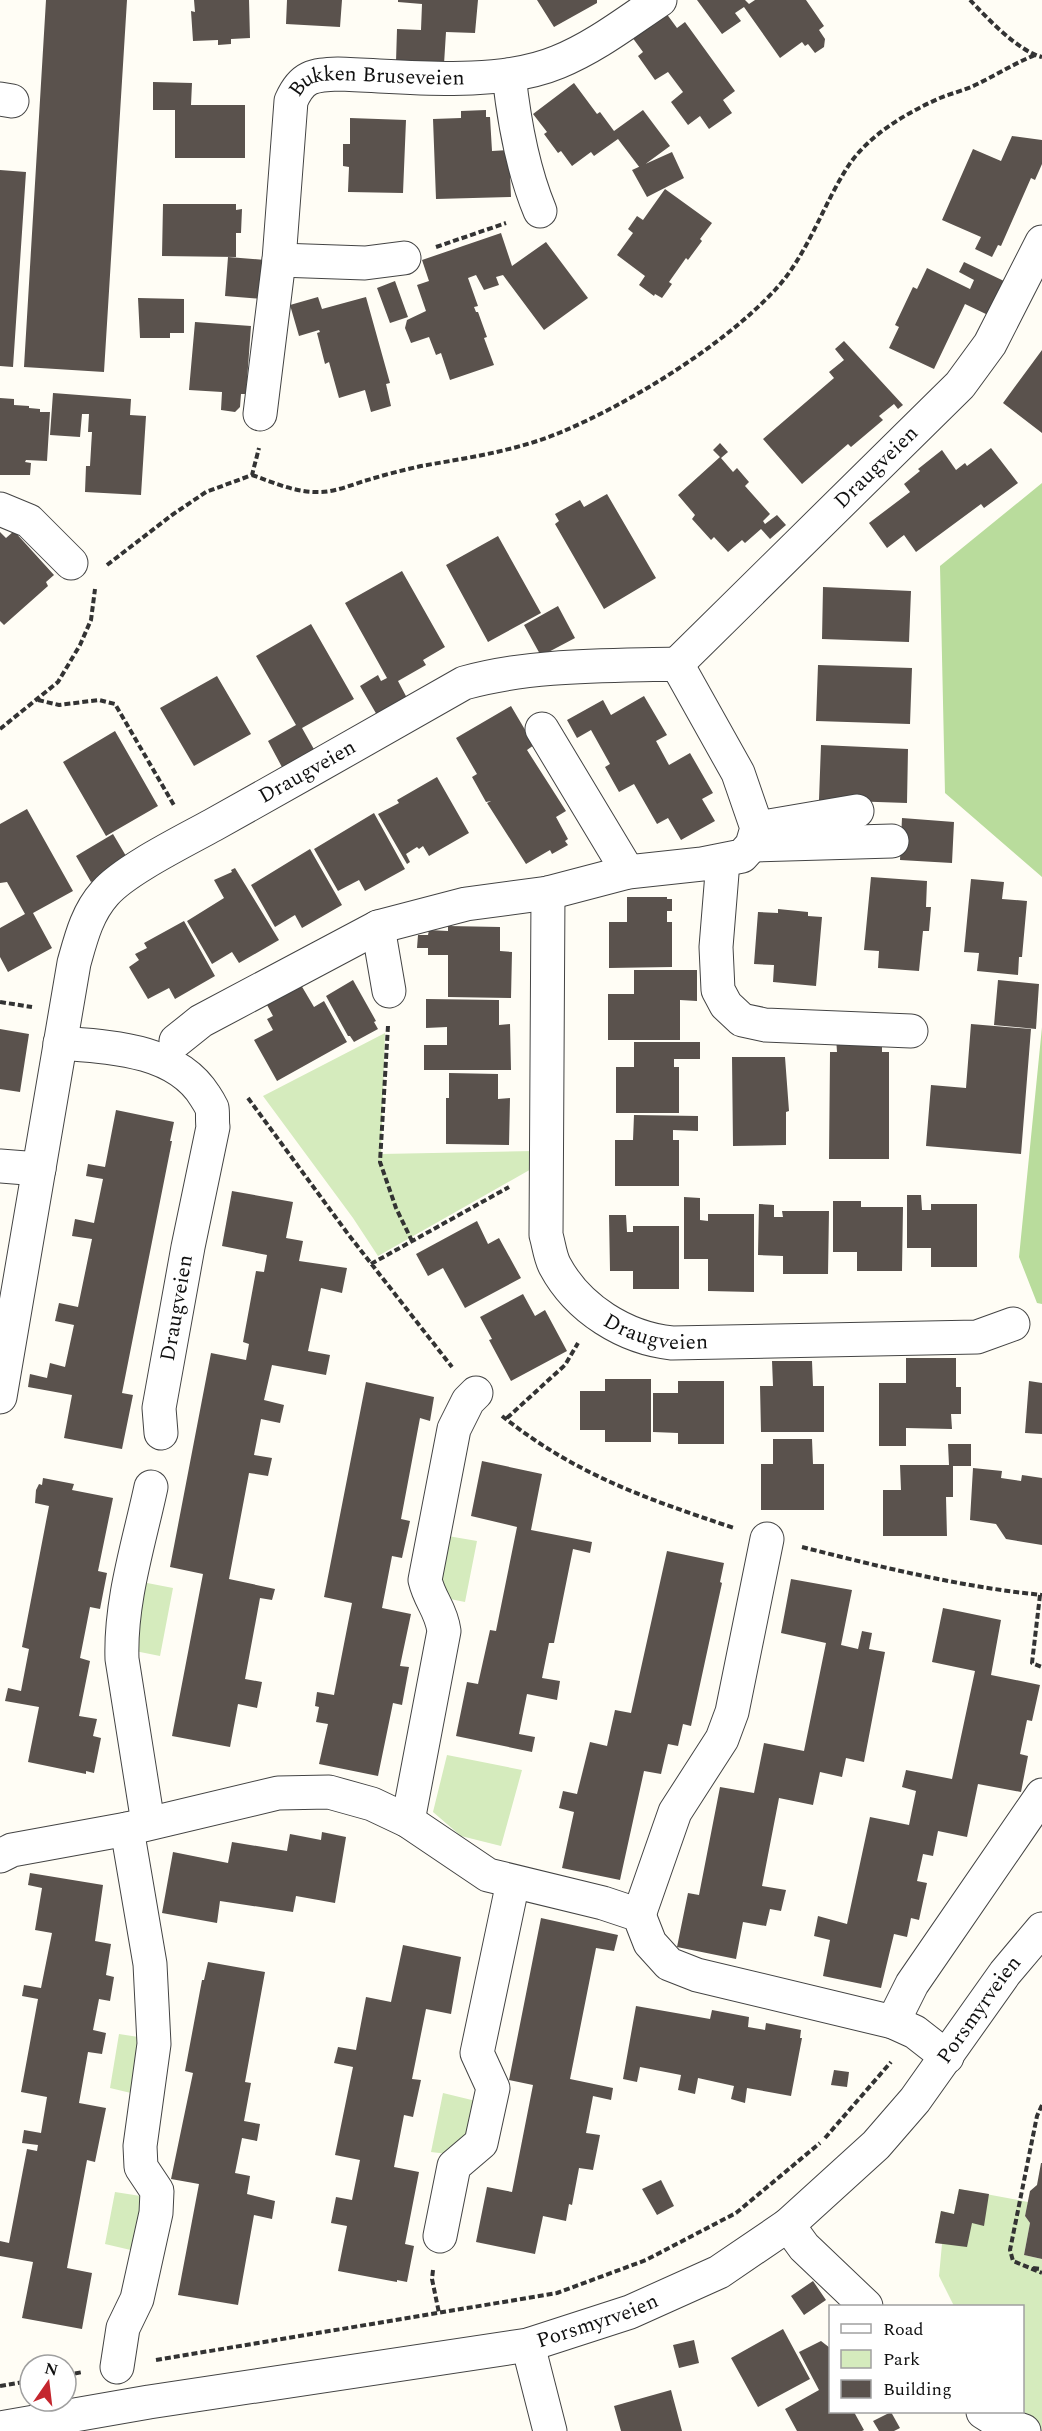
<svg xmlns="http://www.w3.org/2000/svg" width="1042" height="2431" viewBox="0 0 1042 2431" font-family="Spectral,serif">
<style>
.green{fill:#d5ebbd}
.forest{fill:#b9dc9c}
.building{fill:#5a524d}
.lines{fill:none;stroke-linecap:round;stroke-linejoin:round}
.minor-casing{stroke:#444;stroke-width:35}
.path{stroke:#333;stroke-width:4;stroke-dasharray:6 3;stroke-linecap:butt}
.minor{stroke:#fff;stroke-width:33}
.labels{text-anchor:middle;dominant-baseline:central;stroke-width:6;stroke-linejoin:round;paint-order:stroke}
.street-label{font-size:21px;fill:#111;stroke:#fff}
</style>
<rect width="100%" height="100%" fill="#fffdf5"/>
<path class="green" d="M385,1033L381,1154L533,1151V1168L378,1256L353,1218L263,1096Z
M448,1536L477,1541L465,1602L445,1598L438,1587Z
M142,1582L173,1588L160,1656L135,1651Z
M447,1755L522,1770L501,1846L461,1836L433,1812Z
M119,2034L145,2038L135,2094L110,2088Z
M443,2093L480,2102L472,2141L456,2155L431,2152Z
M959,2189L1028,2202L1025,2216L1030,2223L1024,2255L1042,2259V2431H993L997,2412H1022V2306H954L939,2276L942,2244L935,2243L941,2211L954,2214Z
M115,2192L147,2197L135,2251L105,2244Z"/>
<path class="forest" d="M1042,483V877L945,793L940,566Z
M1042,1027V1304L1037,1303L1019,1257Z"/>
<path class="building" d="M46,0H127L104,372L24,367Z
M194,0H249L250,38L231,39V44L218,45V40L193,41L191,11L195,12Z
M287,0H342L340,27L286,24Z
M398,0H478L475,33L446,32L444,64L396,62L397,29L421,30L422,4L398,2Z
M537,0H597V3L554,27Z
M697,0H745L749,4L755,0H806L824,26L819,30L825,39L824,47L815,53L808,44L805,46L802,42L780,58L744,7L735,13L741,21L722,34Z
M666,13L677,28L685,22L735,91L723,100L732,113L709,129L700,116L688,125L671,102L683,92L668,72L655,80L638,56L643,52L632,37Z
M153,82L192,83L191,105H245V158H175V110H153Z
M574,83L597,114L600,112L614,131L643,110L670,146L640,168L618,139L594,156L591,152L572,166L561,151L558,153L544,134L547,132L533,114Z
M486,110V117H490L492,151L509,150L511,197L436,199L433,119L461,118V111Z
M350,118L406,120L403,193L348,192L349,167L343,166V144H350Z
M1012,136L1042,140V164L1035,180L1031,178L1001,246L998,245L992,257L975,249L981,237L942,220L973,149L1001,161Z
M672,152L684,178L647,197L632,170Z
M0,170L26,172L13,367L0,366Z
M665,189L712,223L700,239L702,241L688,260L686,258L669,282L672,284L662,298L655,294L654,296L639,285L645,276L617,255L633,233L628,229L637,216L643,220Z
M163,204H236V210L242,209L241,233H236V257L162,256Z
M501,233L512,266L546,242L588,298L544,330L503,275L496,277L499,285L484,290L476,275L468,278L478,306L474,307L476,312H478L487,337L484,338L494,365L450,380L441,353L436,355L429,337L411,343L405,328L407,320L426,311L417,285L429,281L422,260Z
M228,257L265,260L262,299L225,296Z
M964,262L1004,281L988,315L965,304L934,369L889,348L899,327L895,325L913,287L917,289L927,268L970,289L974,280L959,272Z
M395,281L408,317L390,323L377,288Z
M318,297L322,309L366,297L390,383L386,384L391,406L371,412L365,390L339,398L329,362L325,364L317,333L320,332L319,330L299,336L290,305Z
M138,298L184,299V333H170V338H140Z
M195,322L251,326L246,394H241L240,407L235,412L221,410L222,392L189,390Z
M844,341L903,405L898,409L894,404L879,416L883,420L851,447L848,444L802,484L763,439L834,378L829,372L844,360L835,349Z
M1042,350V433L1003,403Z
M53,393L131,399L130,415L146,416L141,495L85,492L86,466H90L92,432H88L89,414H82L80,437L50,435Z
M0,398L14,399V405L29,406V408L40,409V412H50L47,461L26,460L25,462L31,463L30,475H0Z
M720,443L728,452L721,458L733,472L737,468L749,482L745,486L770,514L763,521L765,524L777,515L786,525L770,539L761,529L745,543L742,540L728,552L714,537L711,540L692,519L695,515L678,495L720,457L713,450Z
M991,448L1018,483L984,508L981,504L916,552L904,535L887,548L869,523L910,492L904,484L920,471L918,469L942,450L956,470L965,463L967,466Z
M607,494L656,578L604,609L555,524L559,521L555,514L580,500L584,507Z
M14,531L54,575L46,582L48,586L4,625L0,621V532L6,538Z
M498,536L541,613L488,642L446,565Z
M402,571L445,647L423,660L426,665L398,681L407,698L377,715L360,686L378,675L381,681L387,678L345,603Z
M823,587L911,591L909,642L822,639Z
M558,606L575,638L541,656L524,625Z
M311,624L354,699L302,728L315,751L283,769L268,741L296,725L256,656Z
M818,665L912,668L910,724L816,721Z
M217,676L251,734L194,766L160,708Z
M644,696L667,735L656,741L669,765L690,753L713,793L702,799L715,821L681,840L668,818L657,824L634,784L619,792L605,767L610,764L591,730L577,738L567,720L603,700L611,715Z
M511,706L534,745L527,750L566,811L556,817L568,839L565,841L568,845L552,854L550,850L526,864L487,803L491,801L486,802L472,777L477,774L456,738Z
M115,731L158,806L106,836L63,762Z
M821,745L908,749L907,803L819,800Z
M437,777L469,833L429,856L423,846L419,849L417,847L406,854L410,862L407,864L378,814L399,803L397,800Z
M27,809L73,891L33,913L52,948L8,972L0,957V928L25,914L7,882L0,883V824Z
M374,813L405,869L365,891L359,880L338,891L314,849Z
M902,818L954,822L952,863L900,860Z
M113,834L129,861L91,882L76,856Z
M310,849L342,905L302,928L295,915L275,927L251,885Z
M235,868L279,940L239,963L232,952L212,964L187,921L224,898L214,880L232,872L231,870Z
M871,877L927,881L926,907H931L929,931H923L919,971L878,968L879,951L864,950Z
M971,879L1004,882L1002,899L1027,901L1022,957H1019L1018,975L977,971L979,953L964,952Z
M627,897H667V899H672V911H667V922H672V967L609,968V922H627Z
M778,909L808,912V916L822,917L816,986L773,982L774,965L754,964L758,912L778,913Z
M184,921L215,976L175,999L169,988L148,999L129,967L139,960L135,954L147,948L144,943Z
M448,926L500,927V951L512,952L511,998L448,997V955H428V948H417L418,935H428L429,930L448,931Z
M634,970H697V1001L680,1000V1040H608V994H634Z
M353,980L376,1021L374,1022L378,1029L354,1042L350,1036H348L326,996Z
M998,980L1039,984L1036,1029L994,1025Z
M301,985L314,1007L324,1001L347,1042L277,1081L254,1040L273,1030L267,1019L273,1016L267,1005Z
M426,999L499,1000V1025L510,1024L511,1070H424V1045H447V1027L426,1028Z
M971,1024L1031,1029L1021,1154L926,1146L931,1085L966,1088Z
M0,1029L29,1034L20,1092L0,1089Z
M836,1037L882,1040V1052H889V1159H829L830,1052H837Z
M634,1042H700V1059H674V1067H679V1113H616V1067H634Z
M732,1057H785L789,1111L786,1112V1145L733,1146Z
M449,1073L498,1074V1099L510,1098L509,1145L446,1144V1098H449Z
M116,1110L174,1122L170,1141H172L122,1393L133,1395L122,1449L64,1438L72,1395L28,1387L30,1374L47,1378L50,1363L65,1367L74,1325L55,1321L59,1303L78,1307L92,1239L72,1236L75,1219L94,1223L103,1179L86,1176L88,1164L105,1167Z
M634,1115L698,1116V1131L673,1130V1140H679V1186H615V1140H633Z
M232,1191L293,1202L286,1238L303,1241L299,1261L347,1268L342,1293L321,1288L308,1351L330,1355L326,1375L272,1365L264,1400L284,1405L280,1423L261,1419L254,1455L272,1458L268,1476L249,1473L229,1579L275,1589L272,1600L260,1598L245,1679L262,1682L257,1708L238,1704L230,1747L172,1736L203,1574L170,1567L211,1353L246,1360L249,1344L243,1342L256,1271L264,1272L267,1255L222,1246Z
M907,1195H921L922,1210H931V1204H977V1267H931V1248H907Z
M684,1197L700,1198V1220L708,1221V1214H754V1292L708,1291V1259H684Z
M833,1201H861V1207H903L902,1271H857V1252H833Z
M759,1204L774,1205V1217H783L782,1211H829L828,1274H783V1256L758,1255Z
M609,1215H626L627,1232H633V1226H679V1289H633V1271H610Z
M477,1221L488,1244L499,1238L521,1278L465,1308L443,1268L428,1276L416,1254Z
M523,1294L535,1316L545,1310L567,1351L511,1381L489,1340L492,1339L480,1317Z
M906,1358H956V1387H961V1414H951L952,1429L906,1428V1446H879V1383H906Z
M772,1361H812L813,1386H824V1432H761L760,1386H773Z
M605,1379H651V1442H605V1430H580V1391H605Z
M678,1381H724V1444H678V1433L653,1432V1393H678Z
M1029,1381L1042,1383V1434L1025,1433Z
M366,1382L434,1397L430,1421L420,1418L401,1519L410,1521L402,1558L392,1556L382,1608L411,1614L400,1666L409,1667L402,1705L393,1703L378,1776L319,1764L328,1724L316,1722L319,1707L315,1706L317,1692L334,1695L352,1603L324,1597Z
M773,1439H812L813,1464H824V1510H761V1464H773Z
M948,1444H971V1466H953V1497H946L947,1536H883V1490H901L900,1465H949Z
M482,1461L542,1474L531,1530L592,1542L590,1553L573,1549L554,1643H549L542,1678L560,1681L557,1700L527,1694L519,1734L535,1737L532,1752L456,1736L467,1682L478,1684L490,1630L496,1631L517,1527L471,1516Z
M973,1468L1002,1471L1001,1478L1021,1481L1022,1475L1042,1478V1545L1006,1539L996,1524L970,1520Z
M43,1478L74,1484L72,1490L113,1498L98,1571L107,1573L100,1609L90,1607L80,1658L90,1661L79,1716L97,1719L93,1736L101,1738L94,1773L86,1771V1774L28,1762L39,1707L5,1701L8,1688L21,1691L29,1649L22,1647L49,1506L35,1503L36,1490L39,1484L42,1485Z
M667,1551L724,1563L720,1582L722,1583L691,1726L683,1724L678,1746L668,1744L661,1774L644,1771L620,1880L562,1868L574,1812L559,1808L563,1791L577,1794L590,1742L607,1746L615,1710L631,1713Z
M791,1579L852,1590L841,1645L858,1649L862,1631L872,1633L869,1649L885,1652L864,1762L846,1758L842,1777L820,1772L813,1805L779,1798L762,1886L786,1890L781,1911L770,1909L766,1926L743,1922L736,1959L677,1947L688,1893L699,1895L720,1787L754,1793L764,1743L804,1751L826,1643L781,1633Z
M943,1608L1001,1620L991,1675L1040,1685L1032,1721L1027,1720L1020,1754L1028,1756L1021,1792L978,1784L967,1837L938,1831L933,1856L923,1854L917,1881L927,1883L919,1920L911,1918L907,1937L894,1934L881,1988L823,1976L830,1940L814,1936L818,1916L847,1924L870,1817L909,1825L916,1791L902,1787L906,1770L952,1779L975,1671L932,1662Z
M322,1832L346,1837L335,1903L296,1896L293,1912L220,1901L217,1923L162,1913L173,1852L228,1863L232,1842L287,1851L290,1834L321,1840Z
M30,1873L103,1885L95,1941L111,1944L106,1975L114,1977L110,2001L99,1999L93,2030L106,2033L102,2054L88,2052L79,2103L106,2108L95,2162L87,2160L67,2268L92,2273L82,2329L22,2318L33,2262L0,2256V2241L9,2243L27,2149L37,2151L38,2145L22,2143L24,2130L41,2133L47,2097L21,2092L38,1999L22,1996L24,1985L41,1988L52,1933L35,1930L42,1888L28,1885Z
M541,1918L618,1935L614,1951L596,1948L570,2079L613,2088L611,2100L593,2096L586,2133L600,2135L593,2170L579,2168L572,2205L569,2204L566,2221L543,2216L535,2254L476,2242L487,2187L512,2192L533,2085L509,2080Z
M403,1945L461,1957L451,2014L426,2009L412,2079L421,2080L413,2117L404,2115L394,2167L419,2172L405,2244L414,2246L407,2282L397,2280V2282L338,2271L347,2226L331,2223L336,2197L352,2200L360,2160L335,2155L353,2067L334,2063L338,2047L356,2050L366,1997L391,2002Z
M208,1962L265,1972L245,2082L251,2083L244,2121L260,2124L257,2141L242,2138L235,2173L250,2176L247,2194L275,2201L272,2219L254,2215L238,2305L178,2295L199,2184L171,2179L193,2073L185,2071L202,1980H204Z
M636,2006L710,2019L712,2010L749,2017L748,2027L765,2030L766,2023L801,2030L800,2038H802L791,2096L747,2088L745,2103L731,2099L734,2086L698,2078L695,2094L678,2090L681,2075L640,2067L637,2082L623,2079Z
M834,2070L849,2072L847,2087L831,2085Z
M1041,2163H1042V2259L1024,2255L1030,2223L1025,2216L1030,2191L1037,2185Z
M661,2180L674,2206L657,2215L642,2189Z
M959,2189L989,2194L984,2226L972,2223L967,2247L935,2243L941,2211L954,2214Z
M813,2281L826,2300L804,2315L791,2296Z
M783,2329L810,2379L758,2407L731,2358Z
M694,2340L699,2363L679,2368L673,2345Z
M821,2341L830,2348V2412H854L864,2430L862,2431H797L785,2409L819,2390L799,2352Z
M671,2390L682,2431H621L614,2406Z
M891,2412L900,2428L894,2431H879L873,2421Z"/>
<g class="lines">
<defs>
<g id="minor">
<path d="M509,75C514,121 522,168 540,211"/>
<path d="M0,99L12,101"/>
<path d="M279,260L365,263L404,258"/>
<path id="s1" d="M260,414L279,260L291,101C302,76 313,75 338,74C405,76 496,88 558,62C595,47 627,22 660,0"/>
<path d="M0,509L29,521L71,563"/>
<path id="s2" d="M677,664L960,385L990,344L1042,242"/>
<path d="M542,729L628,872"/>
<path d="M757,828L857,811"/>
<path d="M752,845L892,841"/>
<path d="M723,861L716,947L718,990L726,1005L742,1020L765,1025L911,1031"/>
<path id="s3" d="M548,893L546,1235C549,1245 550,1257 555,1266C578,1309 625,1338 672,1343L977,1337L1013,1324"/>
<path d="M378,927L389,991"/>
<path d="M60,1043C110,1047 176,1049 205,1096C207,1099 210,1104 212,1108C213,1113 212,1121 213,1127L188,1247L159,1408L161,1433"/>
<path d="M0,1166L39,1169"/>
<path id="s4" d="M0,1397L74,963C81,938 87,913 105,893C125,870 184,841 213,825C297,778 380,731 464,683C532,664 606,666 677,664L738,773L757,828L752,845L742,856L702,864L628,872L548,893L466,904L378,927L201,1021L176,1041"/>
<path d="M408,1821L444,1631C441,1609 430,1601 425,1580L454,1429L468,1401L476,1393"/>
<path d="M148,1823L122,1659C120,1601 139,1543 151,1487"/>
<path d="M0,1856L12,1850L127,1829L278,1793L329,1792L372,1804L408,1821L488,1875L603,1903L639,1915L650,1943L669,1964L697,1975L893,2022L915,2032L947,2057"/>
<path d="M639,1915L675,1812L722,1739L732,1712L767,1539"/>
<path d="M893,2022L912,1984L1042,1795"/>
<path d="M788,2225L804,2247L866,2306"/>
<path d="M440,2236L454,2166L481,2143L493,2088L477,2053L513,1882"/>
<path d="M528,2345L550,2431"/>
<path d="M117,2367L123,2328L137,2299L156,2213L157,2191L141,2167L140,2146L154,2044L150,1964L127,1829"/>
<path d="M983,2412L997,2421L1024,2431"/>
<path id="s5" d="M0,2428L149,2402L528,2345L630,2312L719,2272L788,2225L876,2145L915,2100L1005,1973L1042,1929"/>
</g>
</defs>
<use href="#minor" class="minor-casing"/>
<path class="path" d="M970,0C987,18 1018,51 1042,57
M436,247L506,223
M252,475C272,482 294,492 316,492C334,493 353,484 371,479C387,474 404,470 421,466C467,458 515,451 559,433C629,404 723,346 775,290C807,256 822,207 847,168C867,136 906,113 940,98C950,94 961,91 971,87C993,77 1013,64 1035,55
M107,565L172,515L206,492L252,475L259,448
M38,700L59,705L99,700L115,704L175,807
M0,729L58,682L80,645L91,620L95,589
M0,1002L32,1007
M388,1026L380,1162L396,1208L412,1241
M248,1098L348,1234L452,1367
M371,1264L509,1187
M502,1416C576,1475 647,1499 734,1528
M507,1418L565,1365L578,1343
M802,1547C881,1567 961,1587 1042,1595
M1040,1595L1032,1663L1042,1667
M1042,2105L1037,2116L1010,2250L1013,2261L1042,2273
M825,2138L891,2062
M1033,2268L1042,2269
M433,2270L432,2279L439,2313
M156,2360L557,2293L646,2260L736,2213L820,2143
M66,2375L83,2372
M0,2386L30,2381"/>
<use href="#minor" class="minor"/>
</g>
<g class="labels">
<g class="street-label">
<text stroke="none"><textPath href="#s1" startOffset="411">Bukken Bruseveien</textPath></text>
<text stroke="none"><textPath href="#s2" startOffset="280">Draugveien</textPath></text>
<text stroke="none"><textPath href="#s4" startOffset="754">Draugveien</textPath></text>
<text transform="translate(177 1308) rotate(-80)">Draugveien</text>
<text stroke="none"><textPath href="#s3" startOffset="502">Draugveien</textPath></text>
<text stroke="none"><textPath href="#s5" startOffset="1112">Porsmyrveien</textPath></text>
<text stroke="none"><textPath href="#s5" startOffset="608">Porsmyrveien</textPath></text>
</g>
</g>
<rect x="829" y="2305" width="195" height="108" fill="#ffffff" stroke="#a0a0a0" stroke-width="1.5"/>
<rect x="841" y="2324" width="30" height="9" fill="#ffffff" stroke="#a0a0a0" stroke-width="1.5"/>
<text x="883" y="2335" font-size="18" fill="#111111">Road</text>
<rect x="841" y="2350" width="30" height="18" fill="#d5ebbd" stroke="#a0a0a0" stroke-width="1.5"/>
<text x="883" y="2365" font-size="18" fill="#111111">Park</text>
<rect x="841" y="2380" width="30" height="18" fill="#5a524d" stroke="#a0a0a0" stroke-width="1.5"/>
<text x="883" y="2395" font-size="18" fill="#111111">Building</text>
<g transform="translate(48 2383) rotate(14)"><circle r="28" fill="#ffffff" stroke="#a0a0a0" stroke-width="1.5"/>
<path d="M0-4.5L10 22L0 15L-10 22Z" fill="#c4262e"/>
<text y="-9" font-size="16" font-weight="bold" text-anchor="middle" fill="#111111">N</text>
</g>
</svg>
